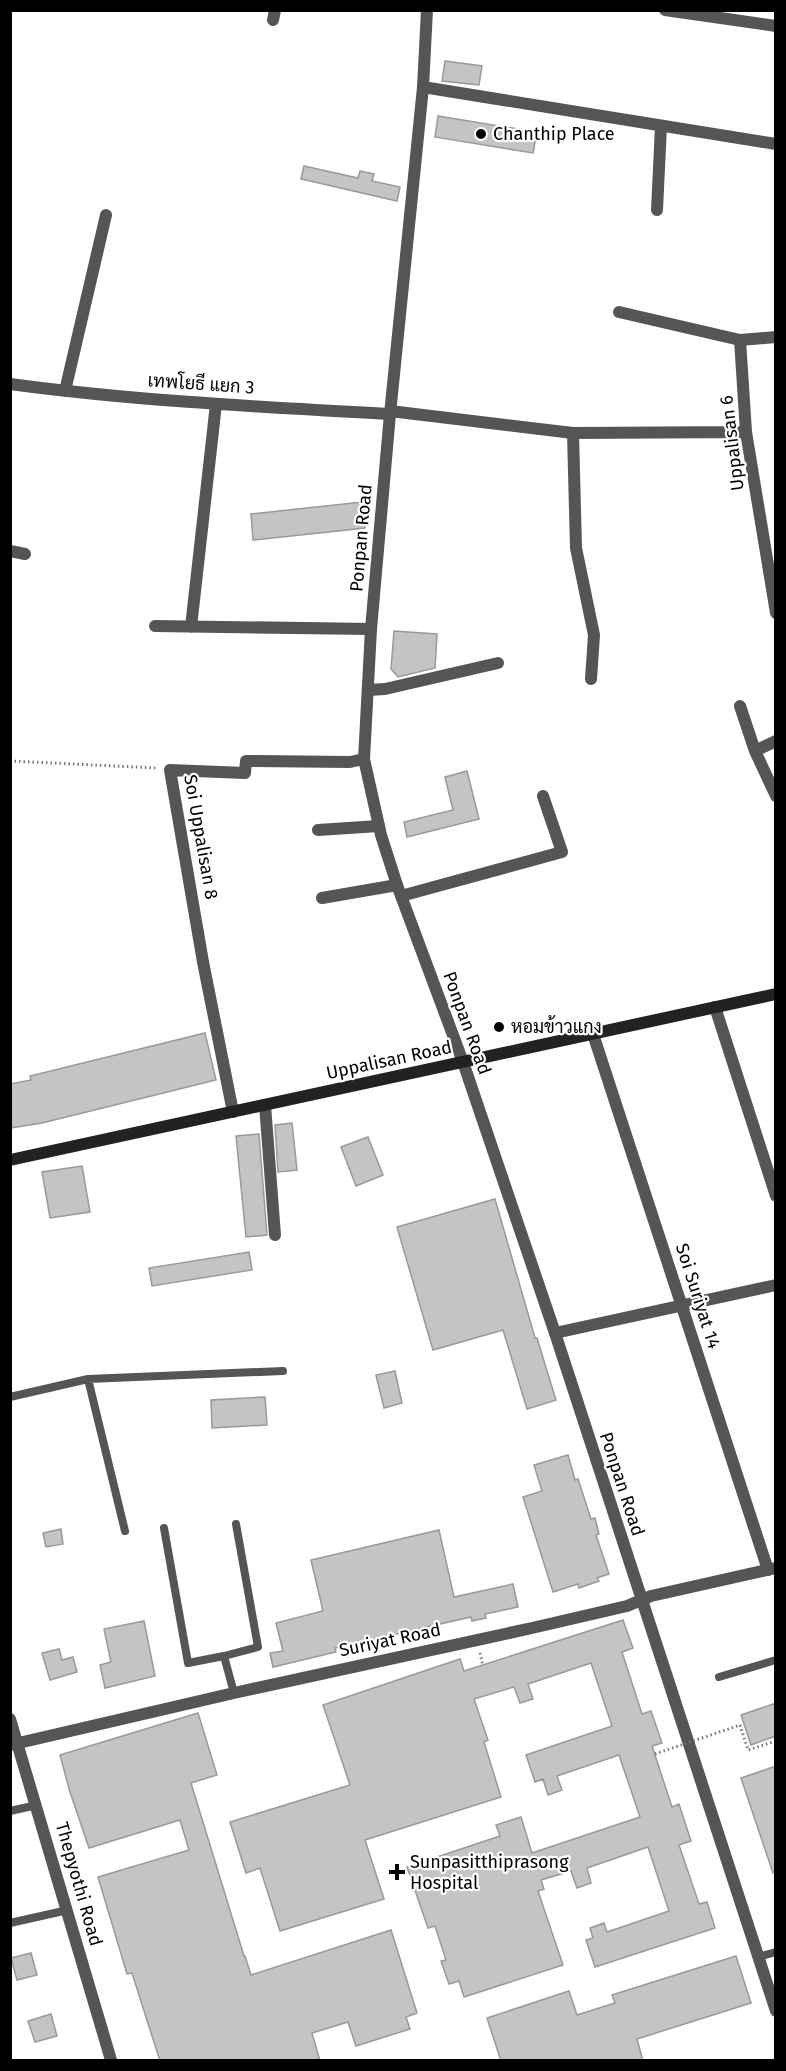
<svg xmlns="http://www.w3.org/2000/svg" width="786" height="2071" viewBox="0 0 786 2071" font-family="'Fira Sans',Sarabun,sans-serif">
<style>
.building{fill:#c4c4c4;stroke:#999;stroke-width:1.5}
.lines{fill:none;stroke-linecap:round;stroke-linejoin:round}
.path{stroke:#777;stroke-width:3;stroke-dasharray:1.5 3;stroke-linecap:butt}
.service{stroke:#555;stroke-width:8}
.minor{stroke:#555;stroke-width:12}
.tertiary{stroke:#555;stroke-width:12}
.secondary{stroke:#222;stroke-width:12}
.path-bridge{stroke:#777;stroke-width:3;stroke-dasharray:1.5 3;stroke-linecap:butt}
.poi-dot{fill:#000;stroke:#fff;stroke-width:2}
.labels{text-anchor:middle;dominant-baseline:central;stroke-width:4.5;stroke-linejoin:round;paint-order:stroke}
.poi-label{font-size:18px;fill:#000;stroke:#fff;text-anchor:start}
.street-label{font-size:18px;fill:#000;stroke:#fff}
</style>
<rect width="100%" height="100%" fill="#fff"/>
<path class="building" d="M445,61L482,66L479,85L442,81Z
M438,116L537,132L533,153L435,137Z
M304,166L358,178L360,171L374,174L372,181L400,187L397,201L301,179Z
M362,502L365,528L253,540L251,514Z
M394,631L437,634L435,668L398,677L391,669Z
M467,771L479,819L407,837L404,822L453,810L445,777Z
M205,1033L216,1080L42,1123L10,1128V1084L31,1080L30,1076Z
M292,1123L297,1170L278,1172L275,1125Z
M259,1134L267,1235L246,1237L236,1136Z
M368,1137L383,1175L356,1186L341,1147Z
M82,1166L90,1212L50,1218L42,1172Z
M495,1199L535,1338H537L556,1400L527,1409L503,1330L433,1350L397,1227Z
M249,1252L252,1270L152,1286L149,1268Z
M395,1371L402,1403L384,1408L376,1375Z
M265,1397L267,1425L212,1428L211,1400Z
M568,1455L575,1480L578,1479L591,1519L595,1518L599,1534L596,1535L609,1574L597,1578L599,1581L579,1588L578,1584L553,1592L523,1497L542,1491L534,1465Z
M61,1529L63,1544L46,1547L43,1533Z
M439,1530L454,1597L513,1584L518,1607L485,1614L486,1618L472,1621L471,1617L335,1648L336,1652L273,1667L270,1653L283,1651L276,1623L323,1611L311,1560Z
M623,1620L633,1648L622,1652L642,1714L651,1711L662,1743L652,1746L672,1807L679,1804L691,1841L679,1845L699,1904L707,1902L715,1928L595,1967L586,1940L593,1938L590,1928L604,1923L607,1932L669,1911L648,1847L587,1868L591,1883L577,1888L571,1871L541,1880L544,1889L538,1891L563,1965L464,1997L459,1981L449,1984L441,1961L446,1960L435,1926L428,1928L407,1867L500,1836L496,1825L521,1817L532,1853L640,1817L619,1755L557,1776L562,1790L548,1795L543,1779L535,1782L526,1755L612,1726L591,1663L528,1684L533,1699L520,1703L514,1687L474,1699L488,1740L484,1742L501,1797L365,1840L384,1899L280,1931L260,1868L246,1873L230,1822L350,1785L323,1705L460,1659L464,1671Z
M144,1621L155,1676L105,1688L100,1665L111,1662L104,1629Z
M59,1649L62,1660L73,1657L77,1672L50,1680L42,1653Z
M776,1703V1736L751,1745L741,1715Z
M198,1713L217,1775L191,1783L244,1956H245L251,1975L391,1930L417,2013L406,2017L410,2029L356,2046L348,2022L312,2033L320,2061H160L132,1973L127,1974L98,1877L189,1850L180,1820L89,1848L70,1792L60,1755Z
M776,1766V1873H773L741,1778Z
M31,1953L37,1975L17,1980L11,1958Z
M736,1956L751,2003L637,2039L643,2061H501L487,2018L569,1991L577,2015L615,2003L612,1995Z
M51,2014L57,2036L35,2042L28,2021Z"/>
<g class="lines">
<path class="path" d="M10,761L156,768
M480,1653L483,1666
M740,1725L748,1750L776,1741"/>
<path class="service" d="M88,1379L125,1531
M10,1397L88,1379L283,1371
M164,1528L188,1663L224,1656
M719,1677L776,1660
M234,1693L224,1656L258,1647L236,1524
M10,1811L37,1805
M10,1923L68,1910
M758,1957L776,1952"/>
<path class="minor" d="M665,10L776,26
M273,20L275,10
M423,87L776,144
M657,210L661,126
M619,312L740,340L776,337
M740,340L746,432L776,613
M10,384C136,401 263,407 390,414
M65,391L106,215
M390,411L573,433L746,432
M573,433L576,548L594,635L591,679
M10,551L25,554
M155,626L371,629
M191,627L216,404
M368,690L385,689L498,663
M740,706L755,751L776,796
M755,751L776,741
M318,830L379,826
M401,896L562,852L543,796
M322,898L397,885
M715,1007L776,1196
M593,1034L768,1570
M265,1105L275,1235
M233,1112L203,962L170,770L245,773L246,761L350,762L364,759
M555,1333L776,1285"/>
<path class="tertiary" d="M427,10L423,87L390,414L371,629L364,759L381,835L397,885L463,1062L555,1333L776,2011
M10,1719L111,2060
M10,1745L234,1693L532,1628L627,1606L651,1596L776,1568"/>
<path class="secondary" d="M10,1160L776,994"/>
<path class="path-bridge" d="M655,1754L740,1725"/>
</g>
<g class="poi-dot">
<circle cx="481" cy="134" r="6"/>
<circle cx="499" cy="1027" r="6"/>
<path d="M394 1863h6v6h6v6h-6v6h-6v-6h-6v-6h6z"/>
</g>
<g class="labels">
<g class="poi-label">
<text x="493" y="134">Chanthip Place</text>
<text x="511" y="1027">หอมข้าวแกง</text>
<text x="410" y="1862">Sunpasitthiprasong<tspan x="410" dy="21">Hospital</tspan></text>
</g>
<g class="street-label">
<text transform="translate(201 384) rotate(4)">เทพโยธี แยก 3</text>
<text transform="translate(732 443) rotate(-97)">Uppalisan 6</text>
<text transform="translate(361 538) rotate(-85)">Ponpan Road</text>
<text transform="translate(201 837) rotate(80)">Soi Uppalisan 8</text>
<text transform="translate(467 1023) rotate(70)">Ponpan Road</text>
<text transform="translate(389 1060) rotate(-12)">Uppalisan Road</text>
<text transform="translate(698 1296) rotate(72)">Soi Suriyat 14</text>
<text transform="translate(622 1484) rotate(72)">Ponpan Road</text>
<text transform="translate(390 1640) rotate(-12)">Suriyat Road</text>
<text transform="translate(79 1884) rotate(74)">Thepyothi Road</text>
</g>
</g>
<rect width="786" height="2071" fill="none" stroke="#000000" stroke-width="24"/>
</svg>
